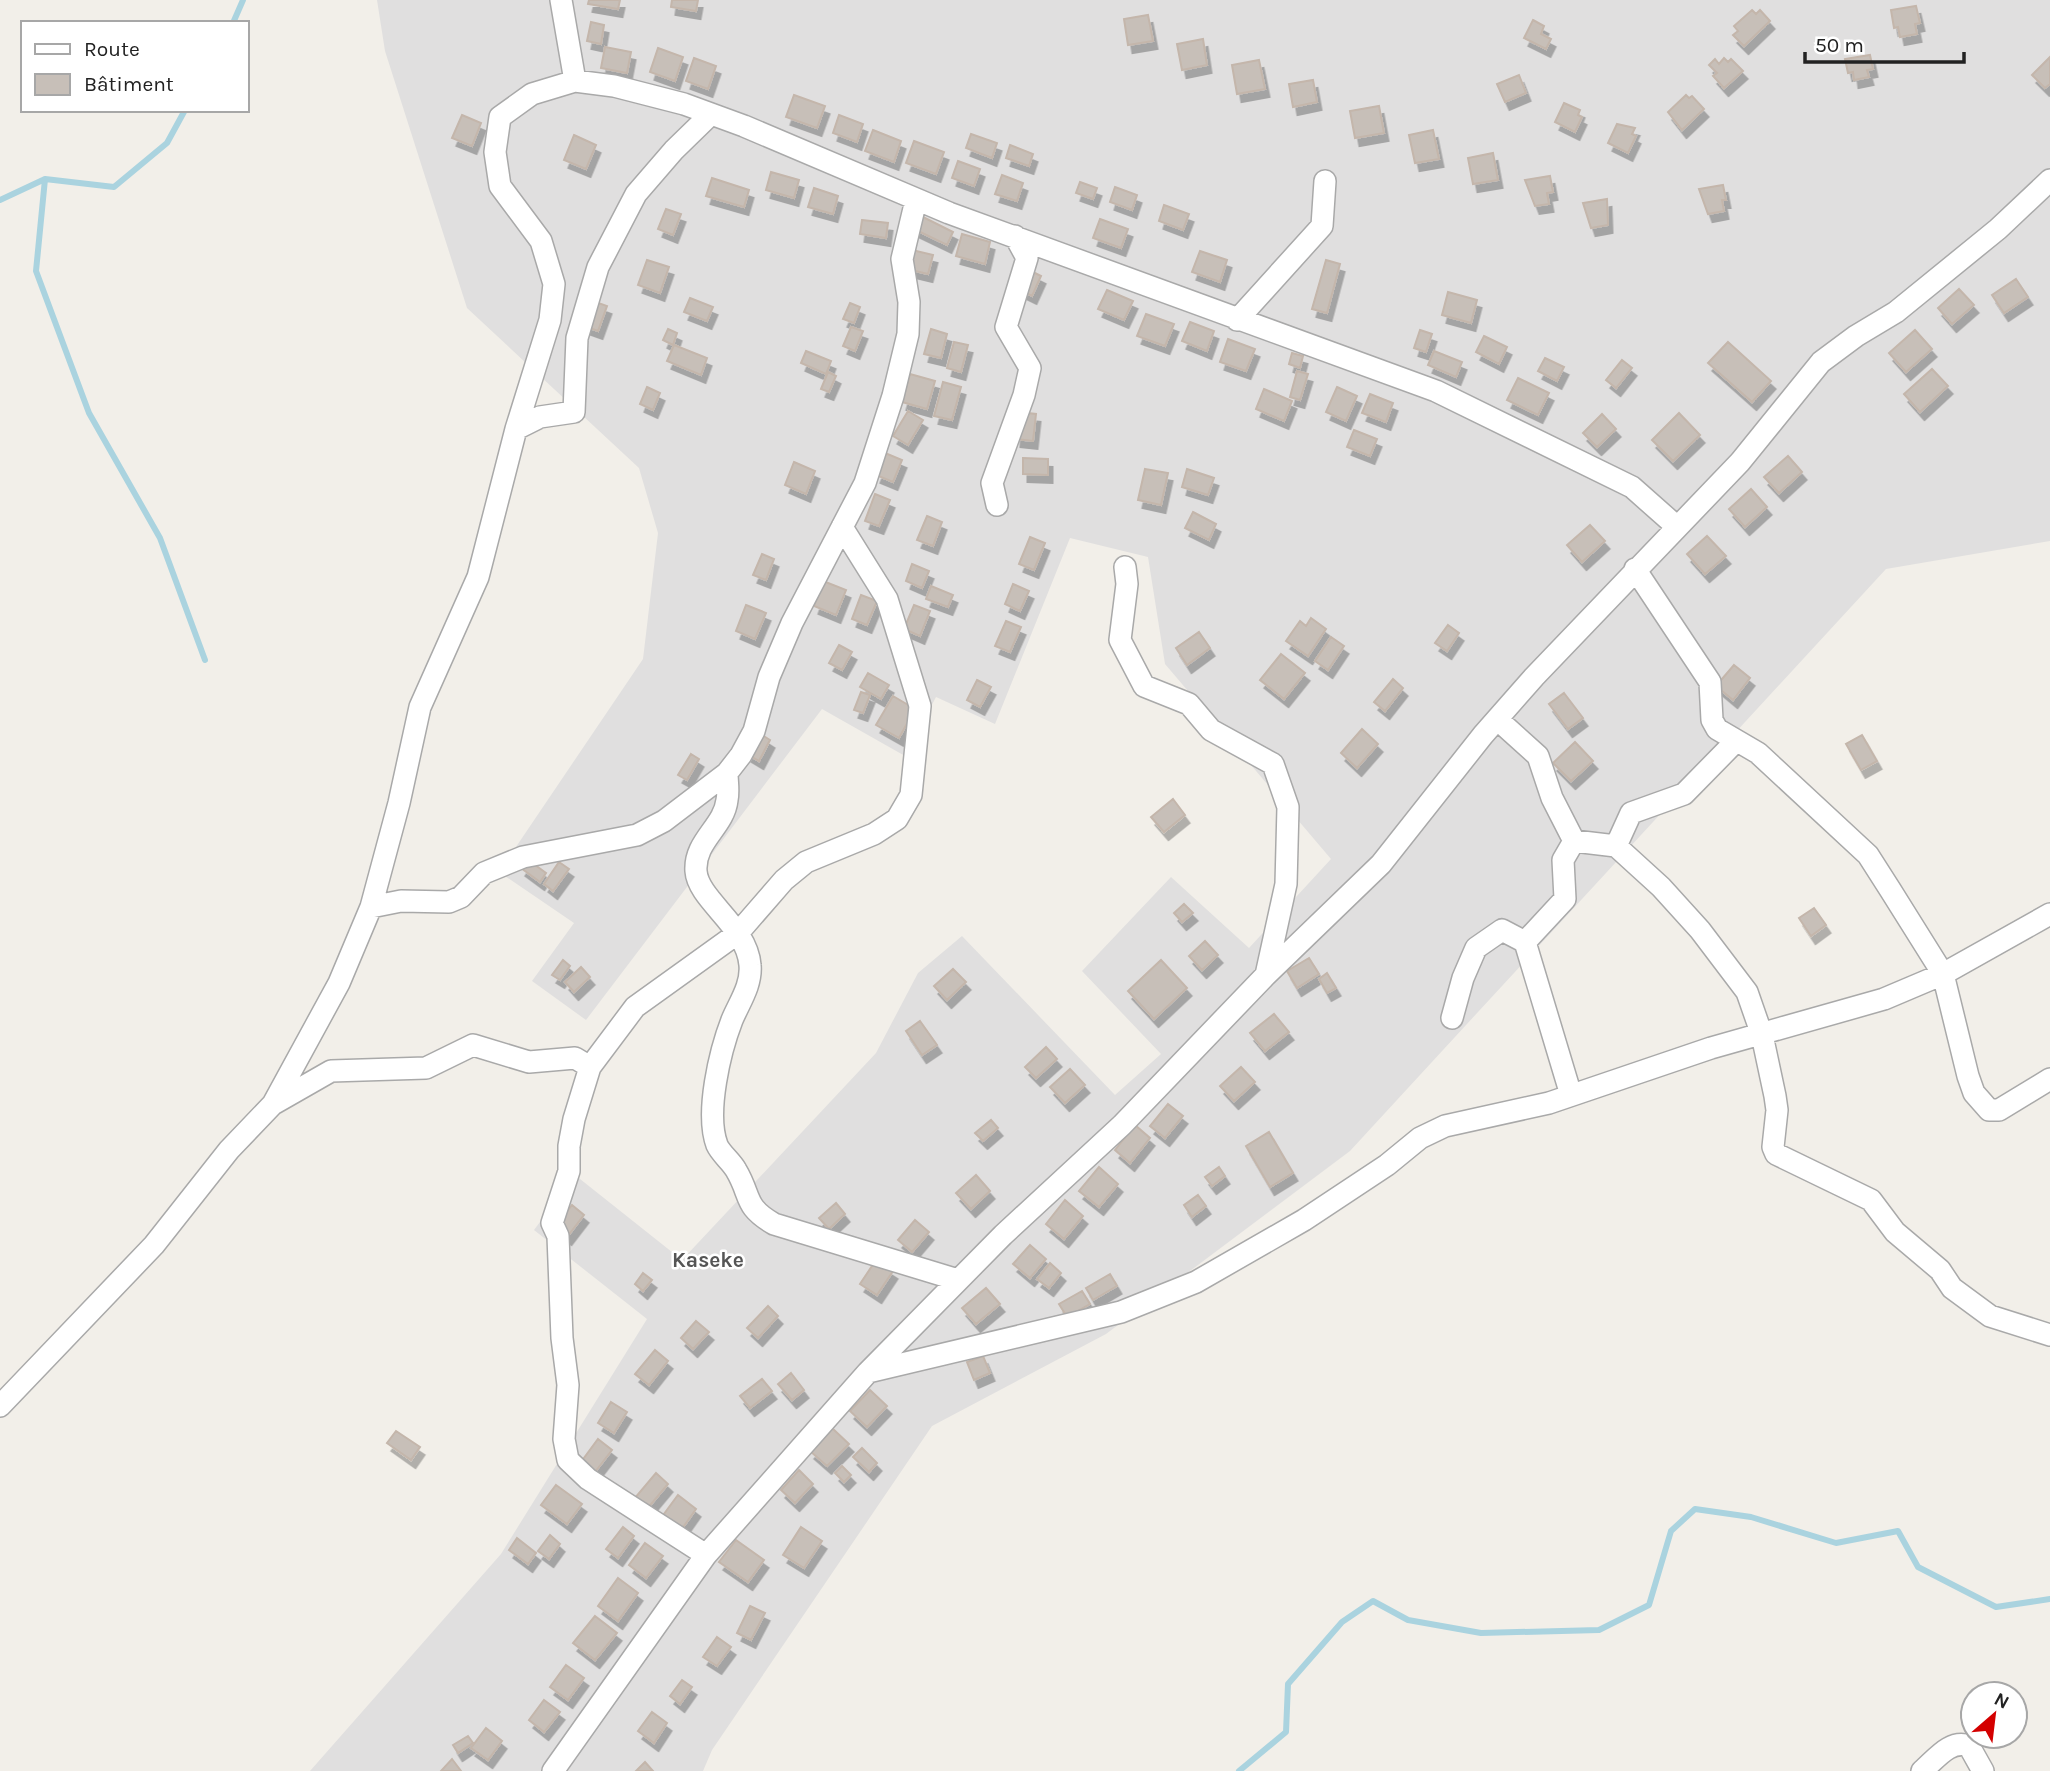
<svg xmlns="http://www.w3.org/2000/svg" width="2050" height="1771" viewBox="0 0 2050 1771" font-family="Karla,sans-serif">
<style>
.residential{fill:#e0dfdf}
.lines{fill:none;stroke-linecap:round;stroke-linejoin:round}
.stream{stroke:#aad3df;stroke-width:6}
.building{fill:#c7bfb8;stroke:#c4b6ab;stroke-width:2;filter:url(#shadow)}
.minor-casing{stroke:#a9a9a9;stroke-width:24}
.minor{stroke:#fff;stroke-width:21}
.labels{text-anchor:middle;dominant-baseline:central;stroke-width:5;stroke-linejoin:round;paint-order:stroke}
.neighbourhood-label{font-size:21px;font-weight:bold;fill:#555;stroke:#fff}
</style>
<defs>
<filter id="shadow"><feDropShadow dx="4.5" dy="8" stdDeviation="0" flood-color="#0004"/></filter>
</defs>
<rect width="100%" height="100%" fill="#f2efe9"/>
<path class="residential" d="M377,0H2050V541L1886,569L1350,1151L1106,1334L932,1426L712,1750L703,1771H310L501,1554L647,1319L534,1230L575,1175L682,1260L876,1053L918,973L962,936L1115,1095L1161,1054L1082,971L1171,877L1249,948L1331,859L1165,664L1148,557L1070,538L995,724L936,697L905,756L822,709L586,1020L532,981L574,923L499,872L643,659L658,533L639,468L467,308L385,51Z"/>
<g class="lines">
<path class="stream" d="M233,23L243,0
M45,179L36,271L89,413L160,538L205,660
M0,200L45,179L114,187L167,143L185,110
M1239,1771L1286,1732L1288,1684L1342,1622L1373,1601L1408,1620L1481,1633L1599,1630L1649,1605L1671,1531L1695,1509L1751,1517L1836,1543L1898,1531L1918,1567L1996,1607L2050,1599"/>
</g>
<path class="building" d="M589,0H620L618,9L588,4Z
M672,0H698L696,11L671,7Z
M1916,6L1920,23L1915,24L1917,34L1900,37L1898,27L1894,28L1891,10Z
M1752,10L1756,14L1760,10L1770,21L1744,46L1733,35L1738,31L1734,26Z
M1148,15L1153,41L1128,45L1124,19Z
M1533,20L1544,26L1541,34L1551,39L1546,49L1524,38Z
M591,22L604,25L601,44L587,41Z
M1203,39L1207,65L1182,70L1177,44Z
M605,47L631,52L627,73L601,68Z
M658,48L683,57L675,81L650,72Z
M1870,55L1873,69L1867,70L1869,77L1854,80L1853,72L1848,73L1845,59Z
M2050,57V84L2045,88L2032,75Z
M694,58L716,66L708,89L686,81Z
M1724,58L1728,62L1731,59L1743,71L1724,88L1713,76L1717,73L1709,65L1715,59L1719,64Z
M1259,60L1265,89L1237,94L1232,65Z
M1519,75L1526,93L1505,102L1497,84Z
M1313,80L1317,102L1293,107L1289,84Z
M794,95L825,106L817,128L786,117Z
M1686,95L1689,98L1692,96L1704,109L1682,130L1668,112Z
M1564,103L1580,110L1578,115L1582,117L1575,132L1555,122Z
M1379,106L1384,133L1355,138L1350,111Z
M462,115L481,123L472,146L452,138Z
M839,115L863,124L857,142L833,133Z
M1617,124L1635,128L1632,134L1636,136L1628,153L1608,143Z
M873,130L901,141L894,162L865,151Z
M1433,130L1439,159L1415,163L1409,135Z
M971,134L997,143L992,158L966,148Z
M574,135L596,145L586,169L564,160Z
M914,141L944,152L936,174L906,163Z
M1010,145L1033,154L1029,166L1006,158Z
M1493,153L1498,180L1473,184L1468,158Z
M958,161L980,169L974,186L952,178Z
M771,172L799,180L794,198L766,190Z
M1002,175L1023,183L1017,201L995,194Z
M1550,176L1553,192L1547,193L1549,204L1535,206L1525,180Z
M712,178L749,190L744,207L706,196Z
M1080,182L1097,188L1093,199L1076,193Z
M1723,185L1726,200H1722L1724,211L1708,214L1699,189Z
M1115,187L1137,195L1132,210L1110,202Z
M814,188L838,196L833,214L808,207Z
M1607,199L1608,225L1591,228L1583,203Z
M1164,205L1189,214L1183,230L1159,221Z
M666,209L681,214L673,235L658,229Z
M921,216L953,232L947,245L914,229Z
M1100,219L1128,229L1121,248L1093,238Z
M862,220L888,223L886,238L860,234Z
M962,234L990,242L985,264L956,256Z
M912,250L933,255L928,274L907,269Z
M1200,251L1227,260L1220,282L1192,272Z
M647,260L669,267L660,293L638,285Z
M1326,260L1340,264L1327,313L1312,309Z
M1031,271L1041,276L1032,296L1022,291Z
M2016,279L2028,297L2004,313L1992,295Z
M1959,289L1974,305L1952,324L1938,308Z
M1107,290L1133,301L1124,320L1098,309Z
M1448,292L1477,300L1471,323L1442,315Z
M690,298L713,307L707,321L684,312Z
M590,300L607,306L598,331L581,325Z
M850,303L860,307L854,323L843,319Z
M1146,314L1174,324L1165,346L1137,336Z
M1190,322L1214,331L1207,351L1182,341Z
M851,327L863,331L855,351L843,346Z
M668,329L677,333L673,345L663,340Z
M931,329L947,334L941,358L924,354Z
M1420,330L1432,334L1426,352L1414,348Z
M1915,330L1932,349L1906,372L1889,353Z
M1484,336L1507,347L1499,364L1476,352Z
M1228,339L1255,349L1246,371L1220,362Z
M954,342L968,345L961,372L947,368Z
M1728,342L1771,381L1752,402L1708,363Z
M674,345L707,358L701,375L667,361Z
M806,351L831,361L826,374L801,363Z
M1434,351L1462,362L1456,377L1428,365Z
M1292,353L1303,356L1300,368L1289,364Z
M1545,358L1564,367L1557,381L1538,371Z
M1622,360L1632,368L1616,388L1606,380Z
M1932,369L1948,386L1920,412L1904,394Z
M1297,371L1308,374L1300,400L1290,397Z
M828,372L836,376L829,392L821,389Z
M910,374L935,381L927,409L902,402Z
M1518,378L1549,393L1538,415L1507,400Z
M943,382L961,387L952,420L934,416Z
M647,387L660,393L653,410L640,404Z
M1337,387L1357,396L1346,421L1326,412Z
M1264,389L1292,401L1284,421L1256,409Z
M1370,394L1393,403L1386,422L1362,413Z
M908,411L923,420L908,445L893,436Z
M1018,412L1036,414L1033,441L1016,439Z
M1679,413L1700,435L1673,461L1652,440Z
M1602,414L1616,429L1597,447L1583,433Z
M1354,430L1377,439L1370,456L1347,447Z
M885,453L902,460L893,482L876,475Z
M1788,456L1802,472L1779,493L1764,477Z
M1023,458L1048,459V475L1023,474Z
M794,462L815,471L806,494L785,485Z
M1145,469L1168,473L1161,505L1138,500Z
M1187,469L1214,478L1208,495L1182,487Z
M1751,489L1767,507L1745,527L1729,509Z
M875,494L890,500L879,526L865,521Z
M1193,512L1216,524L1209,540L1185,528Z
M927,516L942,522L933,546L917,540Z
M1590,525L1605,541L1582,562L1567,545Z
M1707,536L1726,556L1705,574L1687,554Z
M1030,537L1045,543L1034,570L1019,564Z
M762,554L774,559L766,580L753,575Z
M912,564L929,571L922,588L906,581Z
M823,581L846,590L836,615L814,606Z
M1013,584L1029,591L1020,611L1005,604Z
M931,586L953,595L948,607L926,599Z
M861,595L877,601L867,625L852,619Z
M746,605L766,613L755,639L736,631Z
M914,605L930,611L920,636L904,629Z
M1311,618L1326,629L1308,656L1286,641L1300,621L1306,626Z
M1006,621L1021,627L1010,652L995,646Z
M1448,625L1459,633L1447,651L1435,643Z
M1199,632L1210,648L1187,665L1176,648Z
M1331,637L1344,646L1328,670L1315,661Z
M839,645L852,652L842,670L829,663Z
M1281,654L1305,673L1284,699L1260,680Z
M1734,665L1750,678L1733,700L1716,686Z
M868,673L889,685L881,699L860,687Z
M1393,679L1403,688L1385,711L1374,702Z
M977,680L991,687L980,707L967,700Z
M861,692L870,695L863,713L854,710Z
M1564,693L1583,718L1568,729L1549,704Z
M893,696L915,709L899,738L876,725Z
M1362,729L1378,744L1357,768L1341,753Z
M759,733L770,740L759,761L747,754Z
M1862,735L1877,761L1861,770L1846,744Z
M1575,742L1593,761L1571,781L1553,763Z
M691,754L699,759L687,780L678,775Z
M1173,799L1185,815L1164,832L1151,817Z
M527,859L546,873L540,882L521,868Z
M559,862L569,869L553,891L544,884Z
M1184,904L1193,913L1182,922L1174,913Z
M1814,908L1826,925L1811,936L1799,918Z
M1205,941L1218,955L1202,970L1189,956Z
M1309,958L1319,974L1297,988L1287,971Z
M563,960L570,966L560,980L552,975Z
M1161,960L1187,988L1154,1019L1128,991Z
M581,967L590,977L574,992L565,982Z
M953,969L966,982L947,1000L934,986Z
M1327,973L1336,988L1327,993L1319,979Z
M1274,1014L1289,1032L1265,1051L1250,1033Z
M920,1021L937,1045L922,1055L906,1031Z
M1046,1047L1057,1059L1036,1078L1025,1067Z
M1241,1067L1255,1082L1234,1101L1220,1086Z
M1070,1069L1085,1085L1065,1103L1050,1087Z
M1168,1104L1183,1116L1165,1138L1150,1126Z
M991,1120L998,1128L983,1141L975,1133Z
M1135,1125L1150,1138L1130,1163L1115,1150Z
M1269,1132L1293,1173L1270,1187L1246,1146Z
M1099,1167L1118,1184L1099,1207L1079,1191Z
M1219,1167L1225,1176L1212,1186L1205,1177Z
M976,1175L990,1191L971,1209L956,1193Z
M1198,1195L1206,1206L1192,1217L1184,1205Z
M1065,1200L1083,1216L1064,1239L1046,1224Z
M836,1203L845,1214L829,1229L819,1218Z
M572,1205L584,1215L567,1237L555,1227Z
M915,1220L929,1232L912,1252L898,1240Z
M1030,1245L1046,1259L1030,1278L1013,1264Z
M876,1260L893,1271L877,1295L860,1284Z
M1050,1263L1061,1273L1049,1288L1037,1279Z
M643,1273L652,1280L643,1291L635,1284Z
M1110,1274L1117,1286L1093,1300L1086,1288Z
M986,1288L1000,1304L976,1324L962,1308Z
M1082,1291L1090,1304L1067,1317L1059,1304Z
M768,1306L778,1316L758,1338L747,1328Z
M696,1321L709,1332L693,1349L681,1338Z
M655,1350L668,1361L649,1385L635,1374Z
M983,1356L990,1373L974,1380L967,1362Z
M791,1373L804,1390L792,1400L778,1384Z
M762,1379L772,1391L750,1408L740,1396Z
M870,1390L887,1406L867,1427L850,1411Z
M611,1402L627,1412L614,1433L598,1423Z
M832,1428L849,1444L827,1466L810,1451Z
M396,1431L420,1447L411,1460L387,1443Z
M598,1439L612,1450L595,1472L581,1462Z
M862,1448L877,1463L869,1472L853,1457Z
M842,1466L851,1475L844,1482L835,1473Z
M799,1470L813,1484L795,1503L781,1490Z
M656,1473L668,1484L647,1509L634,1499Z
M556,1485L582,1504L567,1524L541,1505Z
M678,1495L696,1509L679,1533L661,1518Z
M623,1527L634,1536L618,1558L606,1549Z
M801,1527L822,1541L804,1568L783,1555Z
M550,1535L560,1544L549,1559L538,1551Z
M517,1538L536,1553L528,1564L509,1550Z
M736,1540L764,1560L748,1582L719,1562Z
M645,1543L663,1556L646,1578L629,1565Z
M618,1578L638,1593L618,1621L598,1606Z
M750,1606L765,1613L751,1640L737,1633Z
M595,1616L617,1633L595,1660L573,1643Z
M717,1637L731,1647L717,1666L703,1657Z
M566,1665L584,1678L568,1700L550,1687Z
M682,1680L692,1687L680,1704L670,1696Z
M544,1700L560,1712L544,1732L529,1720Z
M652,1712L667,1723L654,1743L638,1731Z
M486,1728L502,1741L488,1760L471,1748Z
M468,1736L473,1743L458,1753L453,1745Z
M452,1759L461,1771H441Z
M645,1762L653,1771H636Z"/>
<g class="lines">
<defs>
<path id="minor" d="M561,0L575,81
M1237,320L1322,226L1325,181
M516,429L540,417L574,412L577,338L598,267L636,194L674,150L711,114
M997,505L992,483L1024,395L1030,368L1006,327L1027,258L1015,236
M1125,567L1127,584L1120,640L1144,686L1189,704L1211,730L1273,764L1288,807L1286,884L1266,975
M1635,569L1710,682L1712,720L1717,729L1758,753L1868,855L1891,891L1943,974L1968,1076L1974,1093L1989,1110H1999L2050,1079
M1497,719L1538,756L1552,798L1574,841L1616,846L1661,887L1700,930L1747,992L1762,1035L1775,1096L1777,1110L1773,1147L1776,1154L1871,1200L1895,1232L1940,1270L1952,1288L1990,1316L2050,1335
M727,773C727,782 729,791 727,800C724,827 694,841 696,871C698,900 747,926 750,965C752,985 739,1003 732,1020C720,1051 705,1113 717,1145C721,1154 731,1161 736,1170C752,1197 743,1206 774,1224L958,1280
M1616,846L1631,813L1684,794L1736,741
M371,907L401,901L449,902L461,897L484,873L523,857L637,835L664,821L727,773L741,755L754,731L769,677L792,623L865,483L893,396L908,334L909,302L902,259L916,200
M1525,942L1565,899L1563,860L1574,841
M1452,1018L1463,978L1476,948L1502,930L1525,942L1571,1095
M275,1103L331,1071L426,1068L473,1045L529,1062L575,1058L590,1067
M868,1372L1121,1312L1196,1282L1304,1220L1387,1165L1420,1138L1445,1126L1549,1103L1711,1048L1884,999L1943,974L2050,914
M0,1406L154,1245L229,1150L273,1104L339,983L371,907L399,803L420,707L478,577L516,429L550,320L554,284L541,241L500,186L495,152L500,117L532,94L575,81L614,86L684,104L744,126L949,213L1436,391L1632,487L1676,526
M706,1555L588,1479L568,1460L564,1439L568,1385L562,1338L558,1236L552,1223L569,1171V1146L574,1119L590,1067L635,1007L738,933L784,880L806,862L874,834L897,819L911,795L920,706L887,599L842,527
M553,1771L706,1555L868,1372L1003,1235L1122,1125L1266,975L1381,864L1483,735L1534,677L1740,462L1821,362L1856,336L1896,312L1998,229L2050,180
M1922,1771C1936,1759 1950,1739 1969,1746L1983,1771"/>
</defs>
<use href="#minor" class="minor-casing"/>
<use href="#minor" class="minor"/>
</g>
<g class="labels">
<g class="neighbourhood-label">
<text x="708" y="1260">Kaseke</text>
</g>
</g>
<rect x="21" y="21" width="228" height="91" fill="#ffffff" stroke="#a7a7a7" stroke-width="2"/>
<rect x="35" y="44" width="35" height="10" fill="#ffffff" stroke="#a7a7a7" stroke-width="2"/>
<text x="84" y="56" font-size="21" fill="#222222">Route</text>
<rect x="35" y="74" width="35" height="21" fill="#c7bfb8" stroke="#a7a7a7" stroke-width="2"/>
<text x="84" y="91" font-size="21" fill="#222222">Bâtiment</text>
<g transform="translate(1994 1715) rotate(28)"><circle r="33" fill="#ffffff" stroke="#a7a7a7" stroke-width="2"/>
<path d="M0-5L12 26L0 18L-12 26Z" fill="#d40000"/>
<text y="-10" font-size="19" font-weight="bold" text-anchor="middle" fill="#222222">N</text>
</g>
<path d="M1805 52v10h159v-10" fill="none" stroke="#222222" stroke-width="3.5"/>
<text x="1815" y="52" font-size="21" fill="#222222" stroke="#ffffff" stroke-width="5" paint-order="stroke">50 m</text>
</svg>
